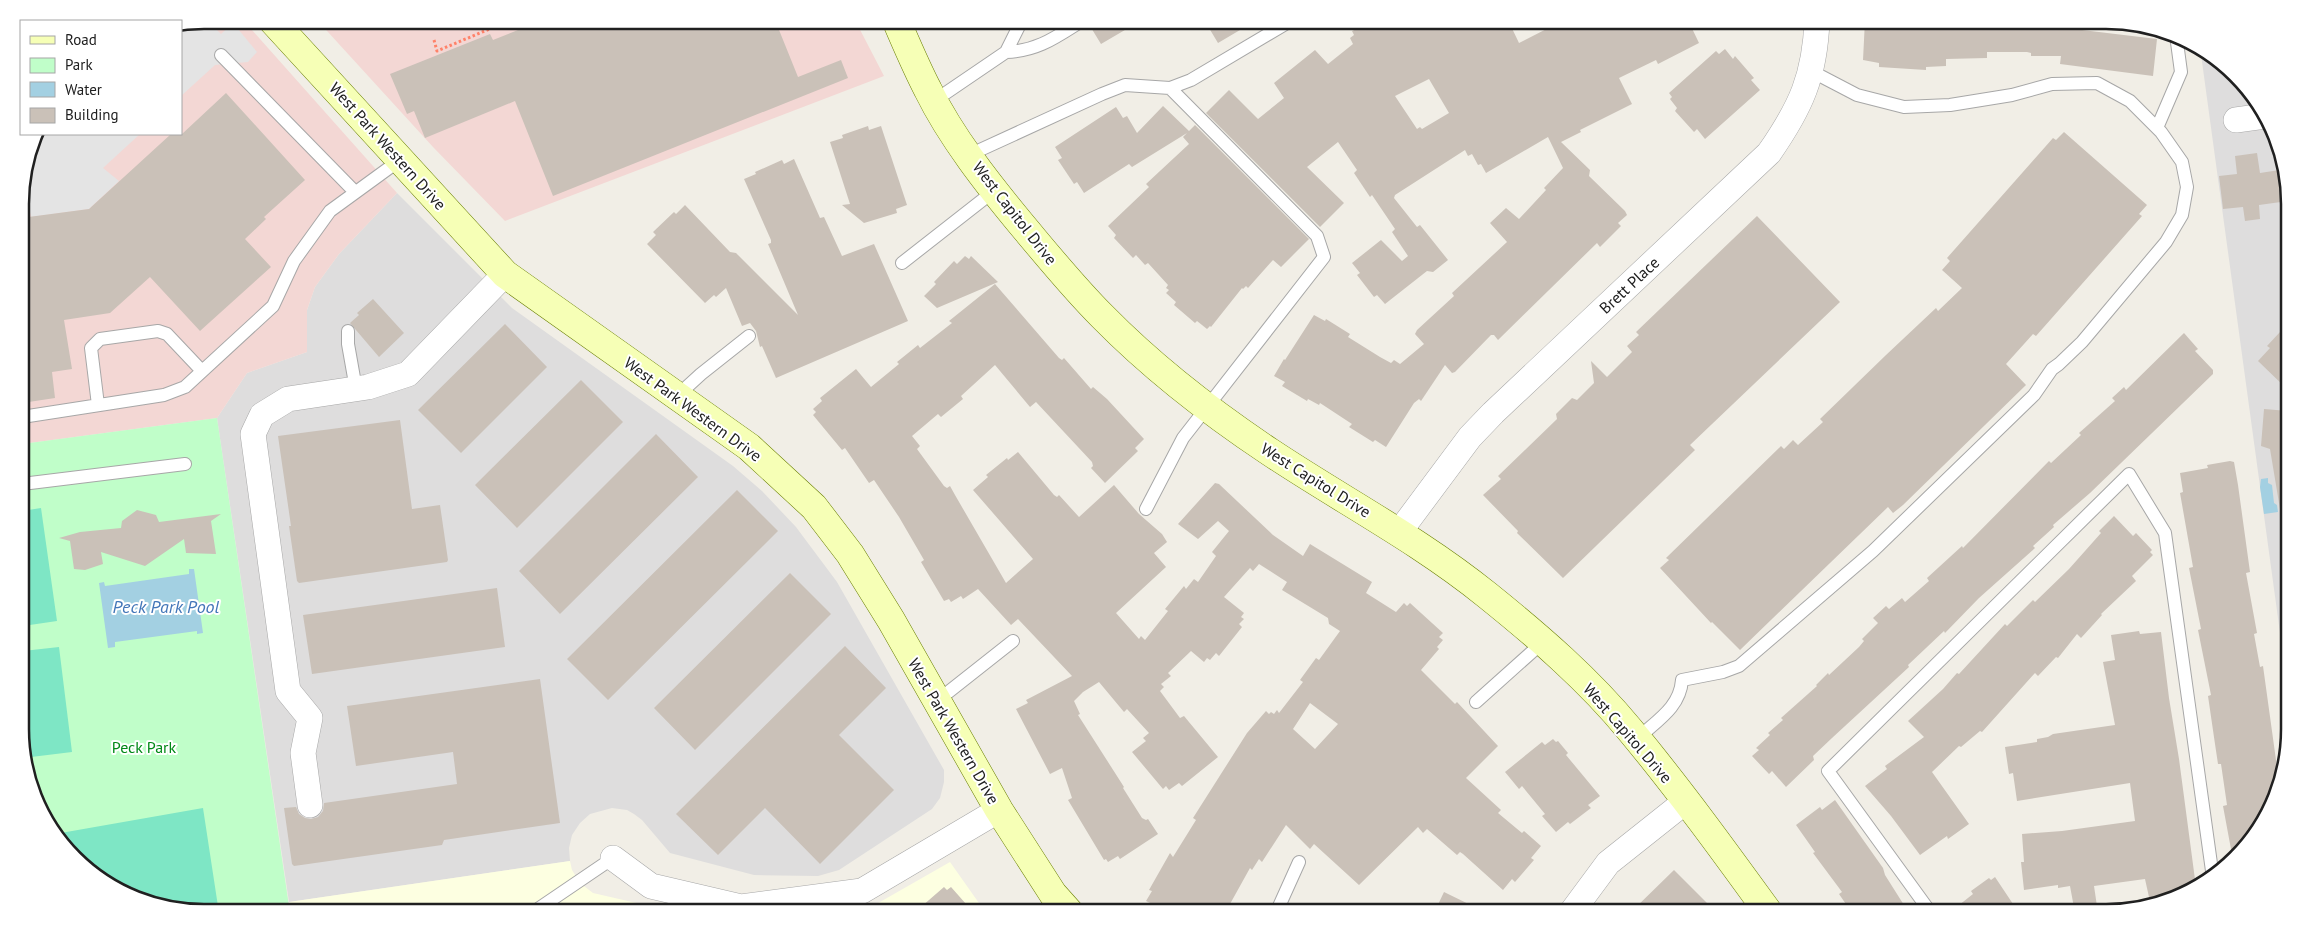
<svg xmlns="http://www.w3.org/2000/svg" width="2310" height="933" viewBox="0 0 2310 933" font-family="'PT Sans',sans-serif">
<style>
.residential{fill:#dedddd}
.commercial{fill:#f3d7d4}
.education{fill:#fdffe1}
.park{fill:#c0fec9}
.pitch{fill:#7ee6c5}
.parking{fill:#e4e4e4}
.water{fill:#a3d0e2}
.building{fill:#cac1b8;fill-rule:evenodd}
.lines{fill:none;stroke-linecap:round;stroke-linejoin:round}
.lane-casing{stroke:#a7a7a7;stroke-width:14}
.street-casing{stroke:#a7a7a7;stroke-width:26}
.secondary-casing{stroke:#687e00;stroke-width:29}
.path{stroke:#ff8269;stroke-width:3;stroke-dasharray:2.5 2.5;stroke-linecap:butt}
.lane{stroke:#fff;stroke-width:12}
.street{stroke:#fff;stroke-width:25}
.secondary{stroke:#f6ffb6;stroke-width:28}
.labels{text-anchor:middle;dominant-baseline:central;stroke-width:4;stroke-linejoin:round;paint-order:stroke}
.street-label{font-size:16px;fill:#202020;stroke:#fff}
.park-label{font-size:16px;fill:#028917;stroke:#fff}
.water-label{font-size:18px;font-style:italic;fill:#4376b8;stroke:#fff}
.rim{fill:none;stroke:#202020;stroke-width:2.5}
</style>
<rect width="100%" height="100%" fill="#f1eee6"/>
<path class="residential" d="M2200,47L2209,51L2245,83L2276,133L2288,180L2290,706Z
M397,193L512,308L733,466L762,491L796,527L837,582L944,770V782L940,798L932,809L839,870L818,876L754,875L670,853L642,820L634,814L627,810L612,808L590,814L580,823L572,835L569,848L570,861L289,902L217,418L247,373L307,352V310L315,287L339,254Z"/>
<path class="commercial" d="M204,20H243L397,193L339,254L315,287L307,310V352L247,373L217,418L22,444L20,192L36,134H181V24Z
M317,20H855L884,76L505,221L433,147Z"/>
<path class="education" d="M570,861L572,870L580,883L593,893L680,913H290L289,902Z
M950,862L986,913H860L873,906Z"/>
<path class="park" d="M217,418L290,913H204L144,903L65,850L39,810L23,765L22,444Z"/>
<path class="pitch" d="M41,508L57,621L23,626L22,511Z
M59,647L72,752L23,758V651Z
M203,808L219,913C154,913 91,889 55,834Z"/>
<path class="parking" d="M204,20H230L223,26L219,24L215,28L221,34L233,23L257,52L248,62L215,65L181,96V24Z
M36,134H140L103,168L119,181L89,209L31,217L29,208H25L24,200L20,201V192Z"/>
<path class="water" d="M2268,478V483L2272,485L2274,503L2277,505L2278,512L2264,514L2260,487L2261,479Z
M189,569H194L203,633L197,634V631L115,642V647L108,648L99,583L104,582L105,586L189,574Z"/>
<path class="building" d="M532,20H775L798,77L841,60L848,78L553,196L515,101L425,138L414,111L407,114L390,74L490,34L493,40L533,24Z
M1091,20H1142L1101,44L1090,26Z
M1223,20H1257L1218,43L1209,28Z
M1359,20H1508L1519,43L1564,20H1688L1699,43L1658,64L1656,60L1619,78L1632,104L1580,130L1581,132L1561,142L1590,170L1589,176L1625,211L1627,215L1618,223L1621,226L1600,247L1597,243L1498,340L1494,335H1491L1455,372L1452,373L1445,365L1421,401L1419,399L1414,403L1386,447L1375,440L1373,442L1349,427L1352,424L1320,403L1319,405L1308,399L1307,401L1282,386L1285,382L1274,376L1284,359L1285,360L1314,315L1325,321L1326,319L1350,334L1348,337L1380,357L1391,363L1394,360L1400,364L1424,344L1415,334L1417,330L1454,296L1452,293L1507,242L1490,223L1506,208L1519,219L1546,190L1544,188L1563,168L1548,137L1486,173L1481,164L1478,165L1472,154L1468,156L1465,150L1395,195L1394,198L1417,227L1420,225L1448,260L1433,272L1427,271L1385,304L1377,295L1374,297L1357,275L1360,273L1352,263L1381,240L1402,261L1408,256L1392,232L1395,229L1372,195L1370,197L1354,173L1357,170L1338,142L1307,167L1344,203L1320,227L1206,113L1229,90L1258,119L1284,98L1274,83L1315,50L1328,64L1353,44L1350,38L1354,35L1352,31L1363,26ZM1429,79L1449,113L1422,129L1420,127L1417,129L1395,96Z
M1865,20H2049V26L2157,39L2153,76L2060,64L2061,56H2031V53L2027,52H1987V58L1946,59V66L1926,67V70L1879,67V63L1863,60Z
M1725,49L1733,59L1735,56L1754,78L1751,80L1760,90L1705,139L1697,129L1694,132L1675,111L1677,108L1670,99L1672,97L1669,93L1716,51L1719,54Z
M226,93L305,180L264,217L266,219L245,239L271,267L200,331L150,277L110,313L64,320L72,369L52,372L55,398L22,403L21,218L89,209L171,134H182Z
M1163,106L1189,131L1195,125L1309,239L1281,267L1273,260L1248,288L1246,286L1243,289L1242,288L1211,327L1210,326L1207,329L1197,321L1195,323L1174,305L1176,302L1166,293L1169,290L1166,288L1168,285L1148,263L1145,265L1136,255L1133,258L1114,238L1116,235L1108,226L1149,187L1146,184L1189,144L1183,137L1187,133L1132,167L1129,164L1084,193L1077,182L1074,184L1058,160L1062,158L1055,147L1116,107L1123,118L1127,116L1137,133Z
M868,126L869,130L881,126L907,205L896,209L897,213L864,223L842,205L850,204L830,142L843,138L842,135Z
M2064,132L2147,205L2139,214L2142,216L2036,336L2033,334L2006,364L2026,385L1903,505L1893,513L1888,507L1740,650L1712,622L1711,623L1660,568L1669,560L1666,558L1781,446L1784,449L1793,440L1798,445L1823,422L1820,419L1886,355L1936,308L1938,311L1962,288L1942,270L1950,261L1947,258L2053,138L2056,140Z
M2257,153L2260,173L2286,169L2288,180V201L2259,205L2260,219L2245,221L2243,207L2223,209L2219,176L2237,174L2235,156Z
M794,159L820,218L824,217L842,256L874,244L908,321L776,378L762,346L760,347L756,331L750,323L742,326L726,288L716,297L714,295L705,303L647,244L656,235L653,232L674,212L676,214L685,205L730,252L736,253L798,315L768,244L771,243V240L744,179L756,174L755,172L782,160L784,164Z
M1757,216L1840,302L1690,445L1695,450L1563,578L1517,533L1518,531L1483,495L1501,479L1498,476L1557,419L1556,414L1572,398L1577,400L1594,383L1591,361L1607,377L1632,352L1627,346L1639,335L1636,332Z
M965,256L969,259L971,256L998,282L937,308L924,296L936,284L934,282L954,261L957,264Z
M995,284L1059,358L1062,360L1064,358L1091,389L1093,387L1107,399L1144,439L1135,448L1138,451L1105,483L1091,468L1093,466L1092,462L1036,402L1030,407L995,365L961,396L963,399L941,417L938,414L912,436L920,446L917,449L944,486L947,488L950,486L955,495L1006,583L1033,559L973,490L988,477L986,475L1007,458L1008,460L1018,452L1054,495L1057,497L1059,495L1079,517L1114,485L1139,514L1162,534L1167,542L1154,553L1166,567L1116,613L1139,639L1141,636L1145,640L1168,611L1165,609L1184,586L1186,589L1194,579L1198,582L1216,556L1212,552L1229,531L1218,521L1198,539L1178,524L1215,483L1219,484L1273,535L1303,556L1310,544L1372,582L1366,593L1396,612L1404,603L1407,606L1410,603L1443,633L1439,637L1443,640L1437,647L1439,649L1421,670L1455,704L1457,702L1498,746L1466,778L1501,810L1498,813L1522,833L1524,831L1541,846L1531,858L1534,860L1515,882L1512,879L1503,890L1463,854L1460,852L1457,855L1427,829L1423,833L1418,827L1359,885L1314,844L1310,849L1286,825L1262,862L1259,859L1252,870L1250,868L1225,913H1158L1148,907L1150,903L1146,901L1152,891L1149,890L1170,853L1173,857L1196,820L1193,818L1247,733L1266,711L1269,714L1271,712L1274,714L1277,710L1279,713L1303,682L1300,680L1316,658L1319,660L1340,631L1329,624L1328,618L1282,590L1287,582L1259,564L1253,571L1250,568L1224,597L1244,613L1241,617L1244,619L1239,624L1242,627L1219,656L1216,653L1210,660L1207,658L1204,662L1191,651L1168,673L1171,676L1161,684L1164,687L1160,691L1180,718L1184,716L1218,757L1182,786L1179,783L1169,790L1166,786L1163,789L1132,752L1146,741L1143,738L1149,733L1127,709L1124,712L1099,682L1083,692L1074,701L1080,714L1078,715L1124,787L1123,788L1142,818L1146,820L1148,819L1158,834L1120,859L1118,856L1108,862L1106,859L1104,860L1068,800L1072,798L1062,768L1050,774L1016,709L1028,703L1026,700L1072,676L1018,619L1011,625L978,589L963,599L961,596L951,602L949,599L944,601L921,562L924,560L899,517L874,480L869,483L845,448L842,450L813,415L816,412L813,409L822,401L820,398L856,369L871,387L899,364L897,362L918,345L920,348L952,323L949,321ZM1310,703L1338,724L1315,749L1293,729Z
M373,299L404,333L379,357L350,323L359,315L357,313Z
M505,324L547,367L461,453L418,410Z
M2289,329V391L2258,361L2270,348L2267,346L2280,332L2283,335Z
M2184,333L2198,349L2195,351L2213,370V374L2090,493L2053,525L2054,527L2033,546L2035,548L1979,598L1945,633L1944,631L1908,665L1909,667L1832,738L1813,756L1814,760L1786,787L1772,771L1769,774L1752,756L1759,750L1756,748L1770,735L1768,733L1783,720L1781,718L1817,686L1816,685L1828,673L1829,675L1859,647L1864,641L1862,639L1878,623L1873,618L1886,606L1889,609L1902,598L1905,602L1929,581L1927,578L1962,546L1963,548L2049,461L2051,463L2081,435L2079,433L2115,401L2112,398L2124,387L2126,390Z
M581,380L623,422L517,528L475,485Z
M2264,409L2289,411V508L2280,509L2270,449L2261,446Z
M400,420L412,509L440,505L448,560L447,562L299,583L297,581L289,526H291L278,436Z
M656,434L698,477L560,614L519,571Z
M2230,461L2234,462L2238,485L2250,572L2246,573L2257,633L2254,634L2260,667L2263,666L2280,789L2252,841L2233,860L2223,806L2227,805L2221,764H2218L2215,744L2208,696L2211,695L2198,630L2201,629L2189,568L2193,567L2180,493L2183,492L2180,473L2208,468L2207,465Z
M737,490L778,531L608,700L567,659Z
M137,510L156,515L159,522L221,514L211,521L216,554L186,553L184,539L145,566L101,552L103,564L85,570L74,569L70,541L59,538L80,532L121,528L122,521Z
M2114,516L2133,536L2136,533L2152,550L2150,552L2153,555L2132,576L2136,581L2101,614L2102,615L2081,638L2077,634L2058,658L2056,657L2038,676L2035,673L1982,732L1980,731L1961,747L1959,746L1932,772L1969,824L1948,839L1947,836L1920,855L1891,816L1865,786L1887,769L1885,766L1924,737L1908,721L1943,689L1957,673L1959,674L2005,624L2007,626L2033,600L2035,602L2069,569L2101,533L2099,531Z
M790,573L831,614L695,750L654,708Z
M497,588L505,647L312,674L303,615Z
M2139,631L2140,634L2161,632L2169,698L2179,759L2196,887L2166,903L2151,906L2145,879L2094,886L2098,913H2075L2070,886L2058,888V885L2024,890L2021,862H2024L2022,834L2062,831L2135,821L2130,783L2017,801L2013,773L2009,774L2005,747L2037,742V739L2048,737L2053,734L2115,725L2103,662L2115,660L2111,635Z
M845,646L886,688L839,735L894,790L820,864L765,808L718,855L676,814Z
M540,679L560,823L444,840L442,845L294,866L292,864L284,808L296,807L299,814L305,818L311,819L318,817L323,811L324,803L457,784L453,752L356,766L347,706Z
M1553,739L1556,742L1558,741L1568,753L1566,755L1600,796L1588,805L1591,808L1570,824L1568,822L1556,832L1542,816L1545,814L1522,786L1519,789L1505,772L1542,742L1545,745Z
M1835,800L1883,868L1885,875L1909,913H1852L1839,894L1842,892L1813,853L1815,852L1796,825L1820,807L1822,810Z
M1674,870L1717,913H1630Z
M1995,877L2019,913H1949L1973,894L1971,891L1989,878L1991,880Z
M944,887L947,890L951,887L974,913H914Z
M1444,892L1487,913H1434Z"/>
<g class="lines">
<defs>
<path id="lane" d="M1006,52C1038,51 1056,37 1083,20
M221,55L355,192
M934,101L1006,52L1022,20
M2157,128L2181,72L2176,35
M969,155L1102,94L1125,85L1170,88L1191,80L1292,20
M902,263L994,191
M348,331V344L356,389
M677,396L701,374L749,336
M98,405L91,348L100,339L158,331L167,334L202,371
M22,417L164,395L185,387L273,306L294,261L330,211L400,160
M22,484L185,464
M1146,509L1183,438L1324,257L1317,236L1170,88
M937,701L1013,641
M1476,702L1543,642
M1637,739C1656,721 1680,708 1682,680L1723,672L1739,666L1873,551L2034,395L2052,369L2059,364L2082,342L2166,242L2182,215L2187,187L2182,162L2161,132L2130,101L2097,83L2052,84L2012,95L1950,105L1904,107L1857,95L1811,71
M532,913L613,858
M1276,913L1299,862
M1931,913L1828,771L2129,474L2165,533L2213,878"/>
<path id="street" d="M2236,120L2265,116
M1400,531L1470,437L1493,413L1769,153C1801,107 1815,76 1817,20
M310,805L303,753L310,718L288,691L253,434L262,415L288,399L368,387L408,374L505,274
M613,858L651,886L741,907L862,891L999,810
M1571,913L1608,863L1686,801"/>
<path id="secondary" d="M272,20L505,274L749,447L814,507L850,554L891,620L999,810L1053,894L1070,913
M896,20C906,43 916,67 928,90C951,137 988,184 1022,225C1048,256 1073,287 1102,316C1152,367 1210,412 1270,452C1342,500 1419,540 1487,595C1538,636 1589,680 1630,730C1679,789 1724,851 1769,913"/>
</defs>
<use href="#lane" class="lane-casing"/>
<use href="#street" class="street-casing"/>
<use href="#secondary" class="secondary-casing"/>
<path class="path" d="M434,40L437,51L511,20
M280,913V908"/>
<use href="#lane" class="lane"/>
<use href="#street" class="street"/>
<use href="#secondary" class="secondary"/>
</g>
<g class="labels">
<g class="street-label">
<text transform="translate(388 146) rotate(48)">West Park Western Drive</text>
<text transform="translate(1015 213) rotate(52)">West Capitol Drive</text>
<text transform="translate(1629 285) rotate(-43)">Brett Place</text>
<text transform="translate(693 409) rotate(36)">West Park Western Drive</text>
<text transform="translate(1316 480) rotate(32)">West Capitol Drive</text>
<text transform="translate(954 731) rotate(60)">West Park Western Drive</text>
<text transform="translate(1628 733) rotate(49)">West Capitol Drive</text>
</g>
<g class="park-label">
<text x="144" y="747">Peck Park</text>
</g>
<g class="water-label">
<text x="166" y="606">Peck Park Pool</text>
</g>
</g>
<path d="M0 0H2310V933H0ZM204 29H2106A175 175 0 0 1 2281 204V729A175 175 0 0 1 2106 904H204A175 175 0 0 1 29 729V204A175 175 0 0 1 204 29Z" fill="#fff" fill-rule="evenodd"/>
<path class="rim" d="M204 29H2106A175 175 0 0 1 2281 204V729A175 175 0 0 1 2106 904H204A175 175 0 0 1 29 729V204A175 175 0 0 1 204 29Z"/>
<rect x="20" y="20" width="162" height="115" fill="#ffffff" stroke="#a6a6a6"/>
<rect x="30" y="36" width="25" height="8" fill="#f6ffb6" stroke="#a6a6a6"/>
<text x="65" y="45" font-size="15" fill="#202020">Road</text>
<rect x="30" y="58" width="25" height="15" fill="#c0fec9" stroke="#a6a6a6"/>
<text x="65" y="70" font-size="15" fill="#202020">Park</text>
<rect x="30" y="82" width="25" height="15" fill="#a3d0e2" stroke="#a6a6a6"/>
<text x="65" y="95" font-size="15" fill="#202020">Water</text>
<rect x="30" y="108" width="25" height="15" fill="#cac1b8" stroke="#a6a6a6"/>
<text x="65" y="120" font-size="15" fill="#202020">Building</text>
</svg>
